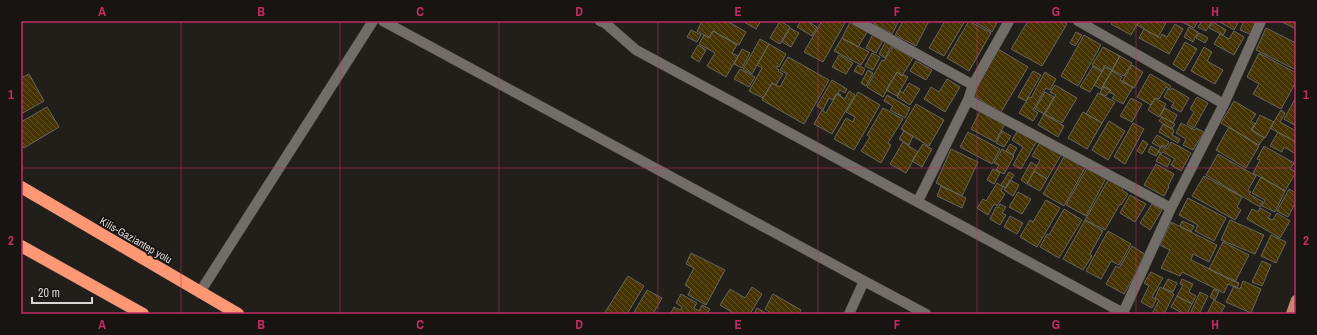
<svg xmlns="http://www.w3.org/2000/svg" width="1317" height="335" viewBox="0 0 1317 335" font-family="'Archivo Narrow',sans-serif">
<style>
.building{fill:url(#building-back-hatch);stroke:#67655f}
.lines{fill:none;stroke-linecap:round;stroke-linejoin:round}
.minor-casing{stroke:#3c3937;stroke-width:11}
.major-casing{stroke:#3c3937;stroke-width:11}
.highway-casing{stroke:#3c3937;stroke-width:13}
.minor{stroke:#726d68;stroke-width:10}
.major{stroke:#c6866f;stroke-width:10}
.highway{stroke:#fe9773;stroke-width:12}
.grid{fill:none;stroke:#c42b67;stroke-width:1;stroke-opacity:0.55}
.labels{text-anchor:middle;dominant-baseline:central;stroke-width:3.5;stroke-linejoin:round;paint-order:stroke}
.street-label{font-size:11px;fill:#d9d6d4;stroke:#181411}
.neatline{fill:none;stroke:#c42b67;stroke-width:1.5}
.grid-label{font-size:13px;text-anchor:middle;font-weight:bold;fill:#c42b67}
</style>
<defs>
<pattern id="building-back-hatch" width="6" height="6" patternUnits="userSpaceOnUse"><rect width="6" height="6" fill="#463502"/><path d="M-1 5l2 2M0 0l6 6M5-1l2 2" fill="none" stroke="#605226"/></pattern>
</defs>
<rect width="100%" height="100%" fill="#221e1a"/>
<path class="building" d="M702,21H727L746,32L739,45L713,31L709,38L697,31Z
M745,21H761L756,29L744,22Z
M780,21L790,27L780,44L770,38Z
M801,21H807L817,27L812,36L797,27Z
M822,21H846L823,62L804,52Z
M876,21H899L892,34L874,24Z
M903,21H929L916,46L895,35Z
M945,21H965L944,56L929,48Z
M969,21L991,33L969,71L947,58Z
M973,21H998L992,32Z
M1028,21H1062L1067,24L1042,66L1011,49Z
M1113,21H1139L1131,35L1111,24Z
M1139,21H1167L1158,37L1137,25Z
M1180,21H1198L1194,28Z
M1202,21H1212L1206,31L1198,27Z
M1218,21H1235L1238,23L1234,30Z
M1240,21H1258L1252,35L1240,30L1243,23Z
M1280,21H1296V29Z
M850,22L867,32L858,47L842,38Z
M1213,22L1226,30L1223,35L1209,28Z
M1175,24L1183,29L1169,54L1139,38L1144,29L1160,38L1162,34L1167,37Z
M1189,27L1198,32L1193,42L1184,37Z
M790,28L799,33L791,47L782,42Z
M1266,28L1296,43V64L1294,69L1256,50Z
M691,30L701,35L697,42L687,37Z
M713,31L737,45L732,53L738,56L726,77L707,66L715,53L699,44L704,35L709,38Z
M1234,31L1244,37L1234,55L1214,44L1220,34L1229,39Z
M1076,32L1082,35L1075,46L1070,43Z
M1199,33L1208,38L1205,43L1196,38Z
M873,34L884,39L876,53L866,48Z
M1084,35L1101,45L1078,86L1061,76Z
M842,38L869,52L861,65L834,51Z
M760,39L769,44L752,74L743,69Z
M886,41L892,45L885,58L879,54Z
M1185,42L1197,49L1184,71L1173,64Z
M769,44L786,54L779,67L777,66L776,68L779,70L778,71L783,74L776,85L772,83L763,98L749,91L762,68L757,65Z
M698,45L706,50L699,62L691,57Z
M893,47L913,58L902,76L897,72L883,97L867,87L882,60L884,61Z
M1103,47L1120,56L1112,70L1105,65L1102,71L1092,65Z
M1204,47L1212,52L1207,61L1223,70L1215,84L1191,71Z
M742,49L750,53L742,68L734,64Z
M998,49L1028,67L1001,112L972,95Z
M872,53L880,57L873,70L865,66Z
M1259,53L1296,73V82L1281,109L1253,94L1259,84L1247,77Z
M839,55L853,63L846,74L832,67Z
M1120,56L1132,63L1124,76L1112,70Z
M788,57L829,80L804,124L762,100L772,83L780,87L787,74L780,70Z
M916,61L932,70L926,80L910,71Z
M858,65L865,69L862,75L854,71Z
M1132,65L1143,72L1134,88L1122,82Z
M1093,66L1102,72L1090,92L1080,87Z
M1105,67L1112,70L1101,89L1094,85Z
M740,69L755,77L749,87L734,79Z
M868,70L873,73L866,86L861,83Z
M1033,71L1041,75L1026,101L1018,97Z
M1112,71L1122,77L1120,80L1133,87L1123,104L1112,98L1115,95L1109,92L1111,90L1103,86Z
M897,72L903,76L904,75L908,77L897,96L886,90Z
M1045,72L1056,79L1050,90L1046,88L1033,110L1038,113L1033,121L1019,113L1029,97L1031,98Z
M29,74L44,101L21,114V78Z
M1150,74L1171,86L1169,89L1166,87L1159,99L1155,98L1151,105L1137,97Z
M947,79L960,87L945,112L924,99L931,87L939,92Z
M832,80L847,89L845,93L840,90L838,93L841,95L840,96L836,94L833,100L829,98L823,110L817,106Z
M909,83L920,89L910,105L897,97L900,91L903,93Z
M1055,85L1077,98L1062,123L1045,114L1056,95L1050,92Z
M1103,87L1110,90L1106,96L1100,93Z
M1172,88L1189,98L1181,112L1171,107L1174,103L1164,97L1168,89L1171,90Z
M849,91L855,95L832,134L814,124L822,110L826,113L837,94L845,99Z
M858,92L880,105L854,150L834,139L846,118L853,122L855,117L846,112Z
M1045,92L1054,97L1044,114L1035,109Z
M1098,93L1115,102L1102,123L1086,114Z
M887,95L910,108L905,118L890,110L893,106L884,101Z
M1197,97L1208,103L1194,128L1187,124L1194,112L1190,109Z
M1131,98L1142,104L1132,122L1120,116Z
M1155,98L1166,104L1159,117L1148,110Z
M1295,99H1296V126L1284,119Z
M1234,101L1256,114L1251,121L1255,124L1251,130L1264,138L1259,145L1221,123Z
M916,104L944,120L929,146L901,129Z
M47,107L59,127L24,148L21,143V122Z
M883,108L903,119L888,143L891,145L881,163L861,151L870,137L867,135Z
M1165,108L1177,115L1173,123L1160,116Z
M1281,110L1285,113L1280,122L1296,131V142L1270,128Z
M980,111L1005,124L995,142L971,129Z
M1083,112L1102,123L1087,149L1068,138Z
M1044,114L1064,126L1058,137L1038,125Z
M1260,115L1274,122L1265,138L1252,130Z
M1162,117L1175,124L1172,129L1159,121Z
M1109,121L1125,131L1108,160L1092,150Z
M1133,123L1144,129L1125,164L1114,157Z
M1181,123L1195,130L1196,128L1204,132L1193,150L1183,145L1186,139L1176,133Z
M1163,124L1174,130L1172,135L1180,139L1178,143L1159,132Z
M1229,127L1259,146L1246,168L1216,150Z
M1018,130L1037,141L1021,169L1013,165L1023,147L1012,140Z
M904,131L913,136L909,145L899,139Z
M1002,131L1011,136L1004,147L996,143Z
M968,132L1000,149L992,164L960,147Z
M1278,132L1296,142V154L1284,147L1282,152L1270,146Z
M1157,135L1169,142L1166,147L1162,145L1160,147L1152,143Z
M1143,140L1148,144L1142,154L1137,151Z
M903,142L918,152L906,173L890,164Z
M1040,142L1061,155L1047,179L1034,171L1040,160L1032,156Z
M1171,142L1191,153L1181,171L1171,165L1175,159L1163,152L1161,154L1158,152L1161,146L1167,149Z
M923,144L932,149L922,167L912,161Z
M1010,144L1017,148L1013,155L1006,151Z
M1151,146L1159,151L1156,156L1148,152Z
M1264,146L1294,163L1290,169L1296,172L1285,191L1253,173L1260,160L1257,159Z
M951,149L978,162L962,196L936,183Z
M1002,149L1014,156L1004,174L996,170L999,165L994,163Z
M1160,154L1171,160L1167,167L1156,161Z
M1218,154L1256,176L1248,190L1251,192L1249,194L1263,202L1260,207L1206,175Z
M1065,155L1086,166L1064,206L1043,194Z
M1031,162L1037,166L1027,184L1021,180Z
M1156,164L1174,174L1168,186L1169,187L1164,196L1144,185Z
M1087,168L1106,178L1086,216L1066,205Z
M993,169L1000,173L994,184L987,180Z
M1034,171L1047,179L1040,191L1027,184Z
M1009,172L1014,175L1006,188L1001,185Z
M1204,176L1242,197L1237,207L1241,210L1235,220L1192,196Z
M1261,177L1285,191L1275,212L1262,206L1265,200L1252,193Z
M1010,180L1019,185L1013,196L1004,190Z
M1108,180L1123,188L1122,190L1128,194L1121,205L1120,204L1105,230L1085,220Z
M997,183L1003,187L1001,191L1005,194L997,206L994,204L988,215L977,208L983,199L986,201Z
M941,186L966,198L962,208L937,196Z
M1289,189L1296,193V202L1288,217L1277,211Z
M1018,192L1031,199L1022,214L1009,207Z
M1130,195L1146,204L1135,222L1120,213Z
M1188,198L1226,218L1214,241L1195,231L1198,225L1179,215Z
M1046,200L1060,208L1037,247L1020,237L1030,220L1033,222Z
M1000,204L1006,207L1002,213L1006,215L1000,225L990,219L996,207L998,208Z
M1152,204L1162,210L1150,230L1140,223Z
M1260,208L1271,214L1268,218L1273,220L1277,213L1290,221L1280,238L1247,219L1252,209L1258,212Z
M1064,209L1082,220L1059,258L1040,247L1047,234L1049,235Z
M1010,216L1023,223L1017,234L1004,227Z
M1085,220L1103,231L1090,254L1092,256L1083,270L1063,259Z
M1230,220L1264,235L1255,254L1221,240Z
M1182,221L1194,226L1191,232L1180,226Z
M1171,222L1217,245L1209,262L1193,254L1191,260L1239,283L1237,288L1228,284L1224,293L1182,272L1180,276L1161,268L1170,250L1160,245Z
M1108,231L1131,244L1119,265L1111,261L1101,279L1086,271Z
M1271,235L1286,242L1276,263L1261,256Z
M1223,242L1249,255L1235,282L1209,269Z
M1132,246L1146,255L1124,294L1106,284L1116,266L1119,268Z
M691,253L725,270L706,305L688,295L691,289L685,285L694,268L686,264Z
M1262,261L1271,265L1262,286L1252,282Z
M1151,272L1163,278L1152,297L1156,300L1152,308L1141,302L1149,286L1144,283Z
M628,276L644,286L627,314H604Z
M1168,279L1177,283L1173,292L1163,288Z
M1182,279L1193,284L1189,292L1196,296L1192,304L1177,296L1183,285L1180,284Z
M1243,281L1261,289L1251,313L1226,302L1234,286L1240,289Z
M752,287L762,294L750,314H735L720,305L730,289L745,298Z
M1160,287L1174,294L1164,314H1158L1153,312L1159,300L1155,298Z
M1214,289L1219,292L1215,300L1210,297Z
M647,290L662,298L653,314H633Z
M1200,292L1208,296L1199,314H1190Z
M681,294L697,303L694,308L699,311L702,305L710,309L707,314L671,313L674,307L680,310L682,307L676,303Z
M773,294L801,310L799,314H771V313L765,309Z
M1177,296L1192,304L1187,314H1184L1171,307Z
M1214,300L1225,306L1220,314H1207Z
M757,308L766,313L765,314H754Z"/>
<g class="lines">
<defs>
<path id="minor" d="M383,21L864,281
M600,21L605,23L636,50L1125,314
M857,21L973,85
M1078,21L1224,104
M968,100L1171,208
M918,201L968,100L973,85L1009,21
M200,292L373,21
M1123,313L1171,208L1224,104L1261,21
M849,314L864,281L926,314"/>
<path id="major" d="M1291,314L1296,300"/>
<path id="highway" d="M21,187L238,314
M21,246L143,314"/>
</defs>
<use href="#minor" class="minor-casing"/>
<use href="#major" class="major-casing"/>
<use href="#highway" class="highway-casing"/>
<use href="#minor" class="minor"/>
<use href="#major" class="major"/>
<use href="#highway" class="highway"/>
</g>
<path class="grid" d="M181,21V314M340,21V314M499,21V314M658,21V314M818,21V314M977,21V314M1136,21V314M21,168H1296"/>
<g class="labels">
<g class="street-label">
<text transform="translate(136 240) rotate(30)">Kilis-Gaziantep yolu</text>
</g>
</g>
<rect width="1317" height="335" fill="none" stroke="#181411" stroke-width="44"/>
<path d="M32 297v6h60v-6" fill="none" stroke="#d9d6d4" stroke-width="2"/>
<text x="38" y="297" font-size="12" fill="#d9d6d4" stroke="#181411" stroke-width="3" paint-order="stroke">20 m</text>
<rect x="22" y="22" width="1273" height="291" class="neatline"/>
<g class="grid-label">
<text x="102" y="16">A</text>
<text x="261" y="16">B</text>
<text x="420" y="16">C</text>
<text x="579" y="16">D</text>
<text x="738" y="16">E</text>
<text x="897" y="16">F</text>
<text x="1056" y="16">G</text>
<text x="1215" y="16">H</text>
<text x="11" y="99">1</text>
<text x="1306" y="99">1</text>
<text x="11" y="245">2</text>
<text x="1306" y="245">2</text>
<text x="102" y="329">A</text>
<text x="261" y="329">B</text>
<text x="420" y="329">C</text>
<text x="579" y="329">D</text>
<text x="738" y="329">E</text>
<text x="897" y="329">F</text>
<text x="1056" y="329">G</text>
<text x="1215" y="329">H</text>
</g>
</svg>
